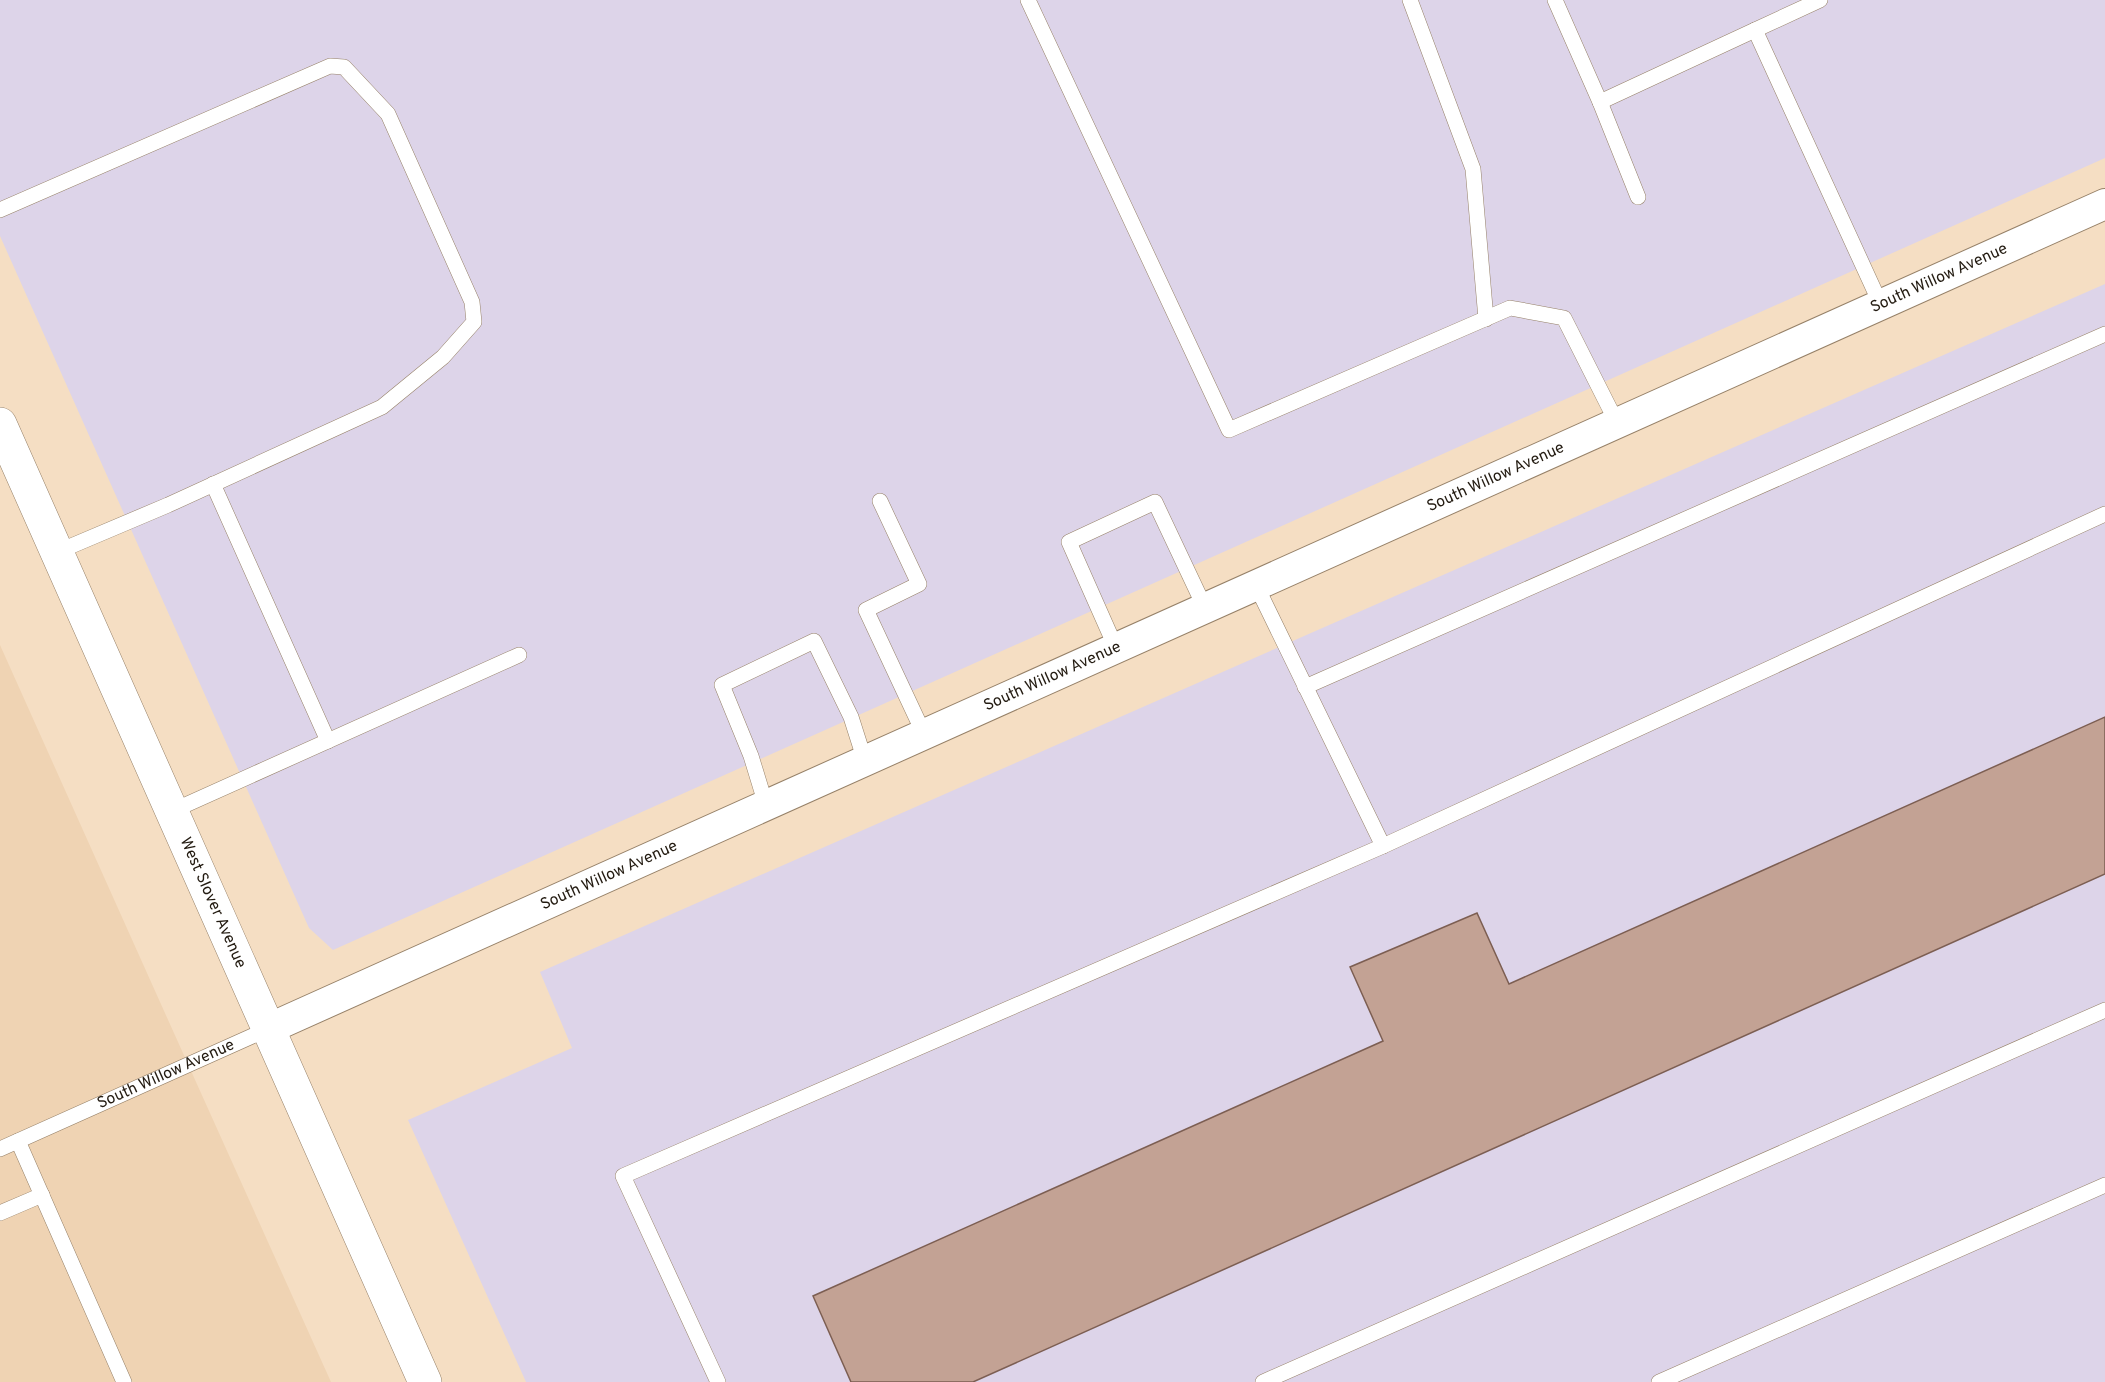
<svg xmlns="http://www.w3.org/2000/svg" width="2105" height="1382" viewBox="0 0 2105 1382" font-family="Overpass,sans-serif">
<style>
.built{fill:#efd3b3}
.industrial{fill:#ddd4e9}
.building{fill:#c3a294;stroke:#7c5e52;stroke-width:1.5}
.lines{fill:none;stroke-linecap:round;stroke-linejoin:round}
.service-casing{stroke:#968168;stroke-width:16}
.minor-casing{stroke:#968168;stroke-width:32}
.secondary-casing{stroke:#968168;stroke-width:34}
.service{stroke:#fff;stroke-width:15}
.minor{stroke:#fff;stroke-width:30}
.secondary{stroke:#fff;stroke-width:33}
.labels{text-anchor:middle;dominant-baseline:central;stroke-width:6;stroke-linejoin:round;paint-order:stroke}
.street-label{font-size:16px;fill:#231b11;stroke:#fff}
</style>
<rect width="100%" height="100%" fill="#f5dec3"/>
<path class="built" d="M0,645L160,1002L331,1382H0Z"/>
<path class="industrial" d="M0,0H2105V158L333,950L309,928L0,236Z
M2105,284V1382H526L408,1120L572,1048L540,972Z"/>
<path class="building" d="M2105,717V874L973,1382H851L813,1296L1383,1041L1350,967L1477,913L1509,984Z"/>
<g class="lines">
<defs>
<g id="service">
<path d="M1028,0L1229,430L1510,308L1564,318L1617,423"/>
<path d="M1410,0L1473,169L1486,319"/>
<path d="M1555,0L1600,102L1638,197"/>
<path d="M1820,0L1755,30L1881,305"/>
<path d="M1600,102L1755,30"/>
<path d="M0,210L330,66L344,67L388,114L472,302L474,322L443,357L382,407L168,505L57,552"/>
<path d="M213,484L328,741"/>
<path d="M880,501L919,584L866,610L924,734"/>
<path d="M1256,585L1383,846"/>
<path d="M1116,648L1069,542L1155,502L1205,608"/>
<path d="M1305,687L2105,334"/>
<path d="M766,805L751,756L722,685L814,641L851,717L865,761"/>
<path d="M172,811L519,655"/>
<path d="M18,1141L124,1382"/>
<path id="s1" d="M0,1149L268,1029"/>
<path d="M0,1213L42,1195"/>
<path d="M718,1382L623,1176L1383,846L2105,514"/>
<path d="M1263,1382L2105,1010"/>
<path d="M1659,1382L2105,1185"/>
</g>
<g id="minor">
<path id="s2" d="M268,1029L2105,204"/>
</g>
<g id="secondary">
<path id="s3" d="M0,424L425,1382"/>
</g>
</defs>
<use href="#service" class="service-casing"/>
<use href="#minor" class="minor-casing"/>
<use href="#secondary" class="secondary-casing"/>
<use href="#service" class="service"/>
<use href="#minor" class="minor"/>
<use href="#secondary" class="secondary"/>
</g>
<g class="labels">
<g class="street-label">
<text stroke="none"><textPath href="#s2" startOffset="1832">South Willow Avenue</textPath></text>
<text stroke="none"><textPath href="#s2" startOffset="1346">South Willow Avenue</textPath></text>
<text stroke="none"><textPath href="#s2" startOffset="860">South Willow Avenue</textPath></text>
<text stroke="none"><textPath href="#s2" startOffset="374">South Willow Avenue</textPath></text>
<text stroke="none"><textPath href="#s3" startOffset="524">West Slover Avenue</textPath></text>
<text stroke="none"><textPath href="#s1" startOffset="182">South Willow Avenue</textPath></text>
</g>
</g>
</svg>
